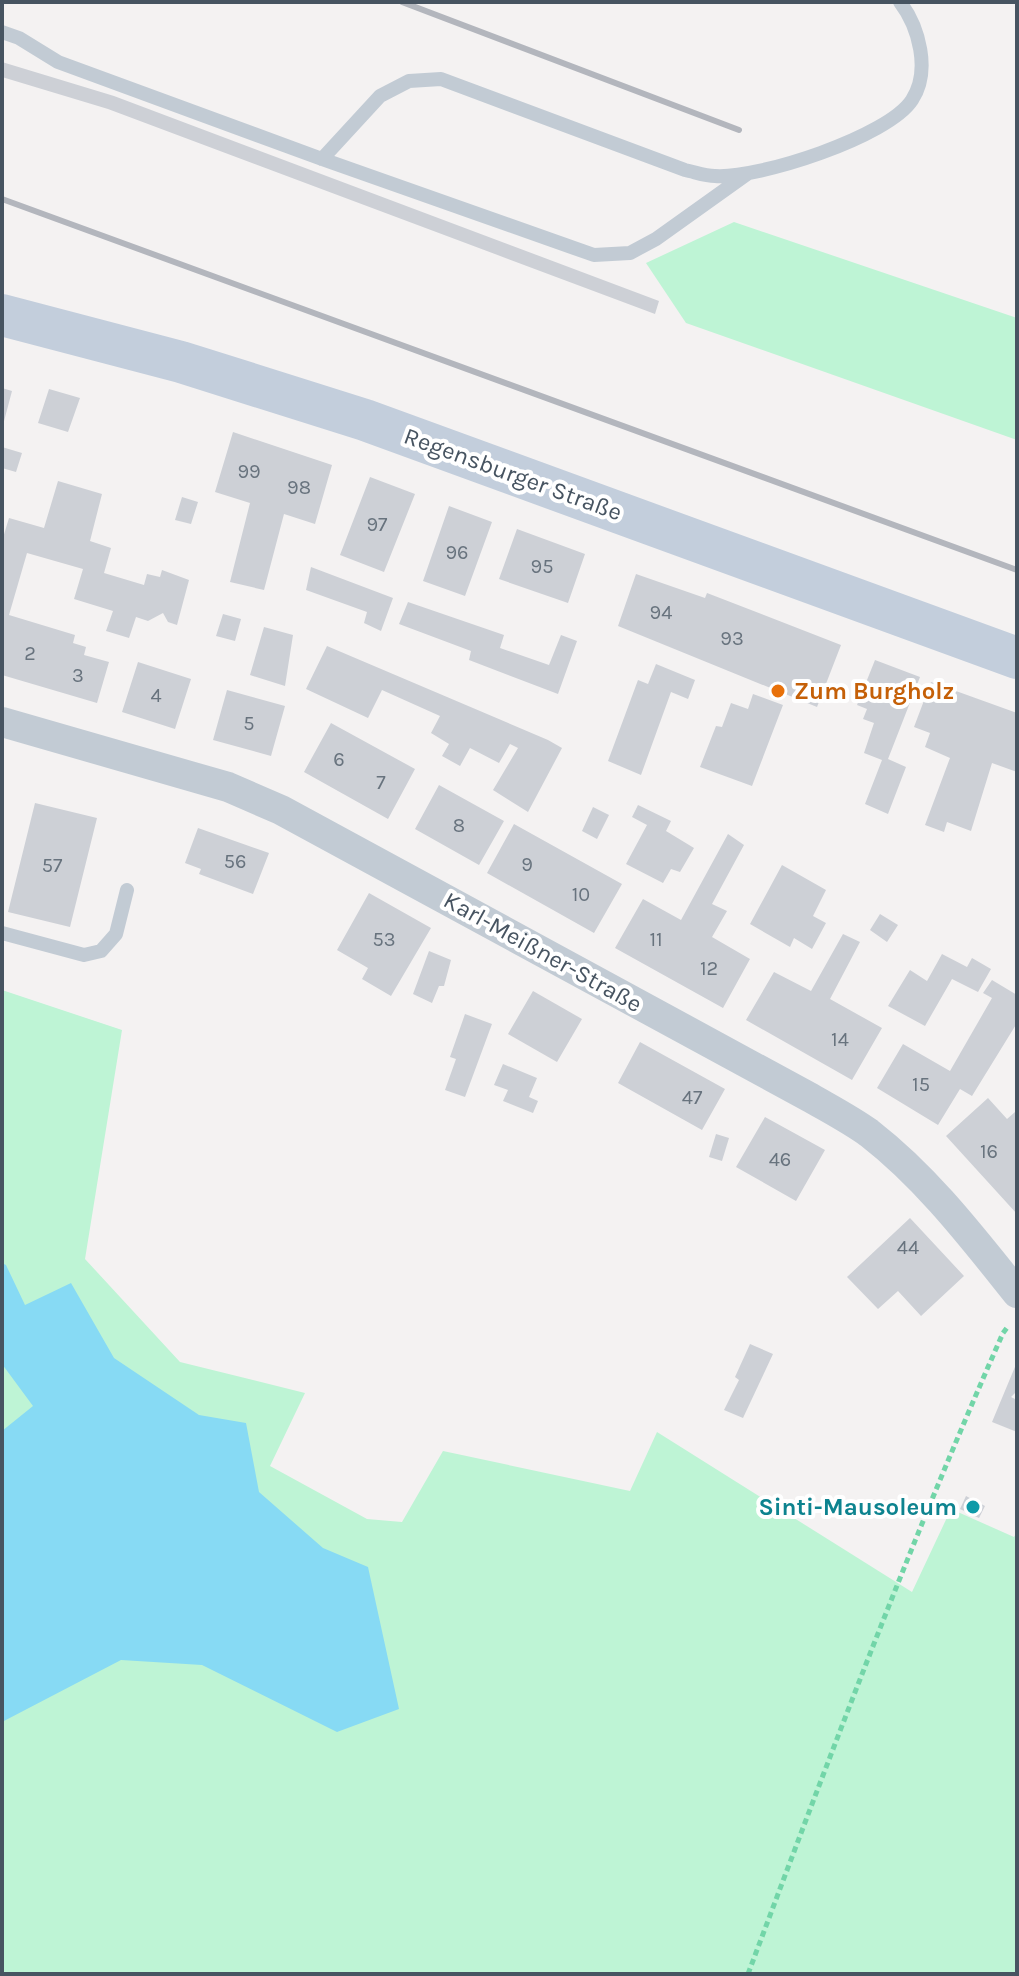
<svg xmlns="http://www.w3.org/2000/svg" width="1019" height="1976" viewBox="0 0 1019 1976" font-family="Karla,sans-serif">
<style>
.green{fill:#bef4d5}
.water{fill:#87daf4}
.building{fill:#cdd0d6}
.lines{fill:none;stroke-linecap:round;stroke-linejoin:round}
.path{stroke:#72d5a8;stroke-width:5;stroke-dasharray:6 4;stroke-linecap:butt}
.lane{stroke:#c2cbd4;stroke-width:14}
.street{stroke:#c2cbd4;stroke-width:30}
.secondary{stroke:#c3cedc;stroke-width:42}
.rail{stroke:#b3b6bd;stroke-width:6}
.food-dot{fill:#e8710a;stroke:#fff;stroke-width:3}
.culture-dot{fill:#0f9aa8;stroke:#fff;stroke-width:3}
.labels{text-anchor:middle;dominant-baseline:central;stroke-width:8;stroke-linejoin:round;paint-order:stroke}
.number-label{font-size:20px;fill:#68737e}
.street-label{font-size:24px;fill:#475461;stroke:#fff}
.food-label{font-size:24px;font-weight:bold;fill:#c56008;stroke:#fff;text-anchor:start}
.culture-label{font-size:24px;font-weight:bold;fill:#0d838f;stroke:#fff;text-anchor:end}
</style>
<rect width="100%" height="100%" fill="#f4f2f2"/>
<path class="green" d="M734,222L1017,318V440L686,323L646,263Z
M2,990L122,1030L85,1259L180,1362L305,1393L270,1466L367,1519L402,1522L443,1451L630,1491L657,1432L912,1592L951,1509L1014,1537L1017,1532V1974H2Z"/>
<path class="water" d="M2,1263L6,1265L25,1305L71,1283L114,1358L199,1415L246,1423L259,1492L323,1548L368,1567L399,1709L337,1732L202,1665L121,1660L2,1722V1431L33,1406L2,1364Z"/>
<path class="building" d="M2,62L114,96L659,301L655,314L108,109L2,77Z
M2,388L12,391L3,425L2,424Z
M49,389L80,398L68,432L38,423Z
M233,432L332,465L315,524L284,514L264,590L230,582L250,503L215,492Z
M2,447L22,453L16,472L2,468Z
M370,477L415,494L384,572L340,555Z
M58,481L102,494L90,541L111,548L104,573L144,585L147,574L160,577L162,570L189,580L177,625L168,622L163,613L148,621L136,617L129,638L106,631L113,611L74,599L83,569L27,553L9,615L75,635L73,643L86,647L84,655L109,662L97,703L2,675V541L9,518L44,528Z
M182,497L198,502L191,524L175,520Z
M449,506L492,522L465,596L423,581Z
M517,529L585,554L568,603L499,579Z
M311,567L393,598L381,631L364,623L367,612L306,590Z
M636,574L705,598L707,593L841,645L817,707L618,626Z
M408,602L504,635L500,648L549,665L561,635L577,641L558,694L469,660L471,651L399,624Z
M223,614L241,619L235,641L216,636Z
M264,627L293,635L285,686L250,675Z
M327,646L548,740L562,748L528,812L493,790L518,748L510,744L499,763L470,748L460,766L442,756L449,744L431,733L440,716L382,690L368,718L306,689Z
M875,660L920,677L888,759L906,767L888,814L865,804L882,760L864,753L874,723L863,719L867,709L857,705Z
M138,662L191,679L175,729L122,712Z
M656,664L695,680L688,699L671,692L641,775L608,761L638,680L648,684Z
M931,682L1017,713V772L992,763L971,831L947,822L944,832L925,825L950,758L925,747L930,733L914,727Z
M227,690L285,706L271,756L213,740Z
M753,694L783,705L752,786L700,767L716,726L722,727L731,703L748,709Z
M331,723L415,769L388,819L304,772Z
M439,785L504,821L479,865L415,829Z
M35,803L97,818L70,927L8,912Z
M638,805L671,821L666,831L694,848L680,872L671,869L663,883L626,864L647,825L632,817Z
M593,807L609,815L597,839L582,831Z
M514,824L622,884L594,933L487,873Z
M198,828L269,853L253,894L199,874L201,869L185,863Z
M728,834L744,845L712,904L727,911L712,937L750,959L723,1008L615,948L643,899L681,920Z
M782,865L826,890L813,916L826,923L812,949L794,938L790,947L750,924Z
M369,893L431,928L391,996L362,979L368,968L337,950Z
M880,914L898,925L887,942L870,930Z
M843,934L860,942L830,999L882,1028L852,1080L746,1020L774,972L811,991Z
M429,951L451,960L444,986H439L432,1003L413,994Z
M942,954L967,967L972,958L991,969L978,992L952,979L925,1026L888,1006L910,970L927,981Z
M992,980L1017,995V1023L972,1096L960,1089L938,1125L877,1088L903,1044L950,1071L992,998L983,993Z
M533,991L582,1019L557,1062L508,1034Z
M465,1014L492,1024L465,1097L445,1090L456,1059L450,1057Z
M640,1042L725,1089L702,1130L618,1083Z
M503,1064L537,1078L529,1097L538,1101L533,1113L503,1101L508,1090L494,1085Z
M988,1098L1007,1119L1015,1112L1017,1115V1214L946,1136Z
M765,1117L825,1150L796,1201L736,1167Z
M716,1134L729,1138L722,1161L709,1157Z
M910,1218L964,1276L921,1316L898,1291L878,1309L847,1277Z
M750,1344L773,1354L743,1418L724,1410L739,1380L735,1377Z
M1017,1362V1391L1011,1397L1017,1400V1432L992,1422Z
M966,1496L985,1506L979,1518L960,1509Z"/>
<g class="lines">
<path class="path" d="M748,1974C829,1758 910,1543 1003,1333L1009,1325"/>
<path class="lane" d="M2,32L19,38L58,62L322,159L594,255L630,253L656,239L747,174
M322,159L380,96L409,81L441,79L685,170C695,172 705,176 715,176C758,179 888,137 912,100C931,71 919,27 900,2
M2,933L84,955L101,951L116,934L127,890"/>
<path class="street" d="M2,722L228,787L281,810L811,1098C830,1109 851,1120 869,1133C927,1178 972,1237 1017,1293"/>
<path class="secondary" d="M2,315L181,362L365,420L1017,658"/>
<path class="rail" d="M402,2L739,130
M2,199L1017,570"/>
</g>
<circle class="food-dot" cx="778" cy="691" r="8"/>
<circle class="culture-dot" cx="973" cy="1507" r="8"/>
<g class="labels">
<g class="number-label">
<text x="249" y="471">99</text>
<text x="299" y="487">98</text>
<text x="377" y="524">97</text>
<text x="457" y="552">96</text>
<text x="542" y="566">95</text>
<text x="661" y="612">94</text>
<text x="732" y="638">93</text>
<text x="30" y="653">2</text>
<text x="78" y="675">3</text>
<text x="156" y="695">4</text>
<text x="249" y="723">5</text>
<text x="339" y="759">6</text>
<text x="381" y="782">7</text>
<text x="459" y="825">8</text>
<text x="235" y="861">56</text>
<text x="527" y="864">9</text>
<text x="52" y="865">57</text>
<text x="581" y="894">10</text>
<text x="384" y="939">53</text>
<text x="656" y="939">11</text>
<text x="709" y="968">12</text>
<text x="840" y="1039">14</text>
<text x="921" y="1084">15</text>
<text x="692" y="1097">47</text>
<text x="989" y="1151">16</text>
<text x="780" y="1159">46</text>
<text x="908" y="1247">44</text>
</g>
<g class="street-label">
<text transform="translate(513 474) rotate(20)">Regensburger Straße</text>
<text transform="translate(543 952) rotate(29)">Karl-Meißner-Straße</text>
</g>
<g class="food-label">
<text x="794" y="691">Zum Burgholz</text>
</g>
<g class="culture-label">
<text x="957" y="1507">Sinti-Mausoleum</text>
</g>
</g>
<rect width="1019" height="1976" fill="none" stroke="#475461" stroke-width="8"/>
</svg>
